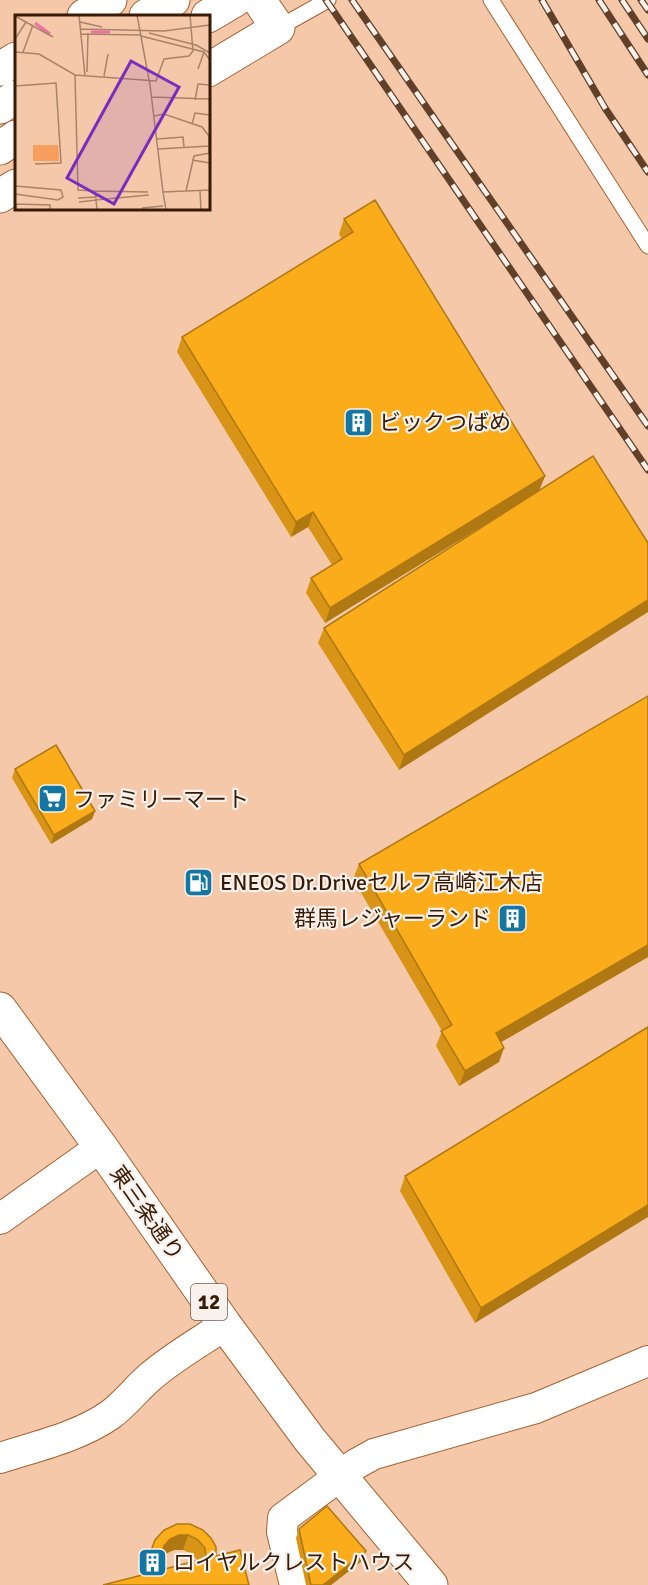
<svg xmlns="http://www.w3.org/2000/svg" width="648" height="1585" viewBox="0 0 648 1585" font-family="Signika,'Noto Sans JP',sans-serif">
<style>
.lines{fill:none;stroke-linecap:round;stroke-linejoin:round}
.lane-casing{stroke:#a56230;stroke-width:17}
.street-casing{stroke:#a56230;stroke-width:32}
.primary-casing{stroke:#a56230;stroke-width:35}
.highway-casing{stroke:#a56230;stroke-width:35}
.lane{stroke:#fff;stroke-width:15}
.street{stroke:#fff;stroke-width:30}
.primary{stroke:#fff;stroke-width:33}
.highway{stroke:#fff;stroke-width:33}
.rail-casing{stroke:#604029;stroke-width:7}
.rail{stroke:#f9f1ec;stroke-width:4.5;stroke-dasharray:14;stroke-linecap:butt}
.wall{fill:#d79416;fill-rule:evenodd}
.shaded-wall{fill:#af7812}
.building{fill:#faac1a;stroke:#af7812;stroke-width:1.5;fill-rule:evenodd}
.labels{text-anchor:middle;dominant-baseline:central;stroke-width:4.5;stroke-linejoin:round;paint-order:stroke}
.shield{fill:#f9f1ec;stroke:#715b4b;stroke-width:1.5}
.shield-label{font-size:21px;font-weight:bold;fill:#371b06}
.poi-label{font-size:22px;fill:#371b06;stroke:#f9f1ec;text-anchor:start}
.street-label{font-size:22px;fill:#371b06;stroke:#f9f1ec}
.inset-river{fill:none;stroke:#ed70a5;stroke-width:3}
.inset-road{fill:none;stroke:#a98368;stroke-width:1.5}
.view{fill:#7b2cbf;fill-opacity:0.15;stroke:#7b2cbf;stroke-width:3}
.inset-edge{fill:none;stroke:#371b06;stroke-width:3}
</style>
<rect width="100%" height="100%" fill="#f5c8aa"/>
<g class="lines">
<defs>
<path id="lane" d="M491,0L648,246
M278,28L328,0"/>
<path id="street" d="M0,1219L101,1147
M0,1458C37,1446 78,1437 110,1415C125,1404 136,1389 150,1377C173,1357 200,1342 225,1325
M295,1585L282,1532L283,1518L356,1464L374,1454L536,1408L648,1361"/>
<path id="primary" d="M0,1009L101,1147L225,1325L310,1440L431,1585"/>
<path id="highway" d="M84,16L110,0
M146,16L173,0
M208,16L235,0
M0,69L16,59
M208,70L278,28L259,0
M0,107L16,97
M0,148L16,137
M0,196L16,186"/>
</defs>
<use href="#lane" class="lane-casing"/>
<use href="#street" class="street-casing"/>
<use href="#primary" class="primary-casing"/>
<use href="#highway" class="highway-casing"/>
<use href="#lane" class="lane"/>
<use href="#street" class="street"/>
<use href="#primary" class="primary"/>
<use href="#highway" class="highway"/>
<defs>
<path id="rail" d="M326,0L648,470
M352,0L648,426
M542,0L605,108L648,172
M599,0L648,75
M622,0L648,39
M641,0L648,10"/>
</defs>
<use href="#rail" class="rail-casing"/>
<use href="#rail" class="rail"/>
</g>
<path class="wall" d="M344,219L545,476L539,490L399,770L318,643L324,628L523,501L325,623L306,593L311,578L332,565L308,527L291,537L177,352L182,337L342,239L339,234Z
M648,696V957L501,1042L499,1062L459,1086L436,1046L442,1031L353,879L359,864Z
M15,769L95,811L92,819L51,844L12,778Z
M648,1027L475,1323L400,1191L405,1176Z
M177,1524H190L203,1530L211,1538L216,1547V1556L240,1550L249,1585H103L145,1574L144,1568L155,1540L164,1530ZM174,1550H183L192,1554L198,1561L165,1569L162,1565L161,1558L165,1554Z
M299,1529L366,1551L363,1560L331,1585H306L296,1538Z"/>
<path class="shaded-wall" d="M545,476L539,491L325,623L330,608Z
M313,512L308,527L291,537L296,522Z
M648,600V612L399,770L404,755Z
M95,811L92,819L51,844L54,835Z
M648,945V957L491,1048L496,1033Z
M504,1048L499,1062L459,1086L465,1071Z
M648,1205V1217L475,1323L481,1308Z
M179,1535H188L183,1550H174L165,1554L158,1561L164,1546L170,1539Z
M366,1551L363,1560L331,1585H323Z"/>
<path class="building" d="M375,200L545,476L330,608L311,578L342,559L313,512L296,522L182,337L353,232L344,219Z
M593,456L648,543V600L404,755L324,628Z
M648,696V945L496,1033L504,1048L465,1071L441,1031L452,1025L359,864Z
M56,745L95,811L54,835L15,769Z
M648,1027V1205L481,1308L405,1176Z
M327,1506L366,1551L323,1585H311L299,1529Z
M177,1524H190L203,1530L211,1538L216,1547V1556L240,1550L249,1585H103L154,1572L151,1567L150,1553L155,1540L164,1530ZM179,1535H188L197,1539L205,1548L206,1558L165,1569L162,1565L161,1555L164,1546L170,1539Z"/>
<defs>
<symbol id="building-square" viewBox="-11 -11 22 22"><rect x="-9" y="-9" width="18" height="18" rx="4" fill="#1476a3" stroke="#f9f1ec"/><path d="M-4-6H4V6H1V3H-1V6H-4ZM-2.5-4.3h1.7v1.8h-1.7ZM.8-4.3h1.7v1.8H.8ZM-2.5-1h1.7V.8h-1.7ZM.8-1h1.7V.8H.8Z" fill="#fff"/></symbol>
<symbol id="supermarket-square" viewBox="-11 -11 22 22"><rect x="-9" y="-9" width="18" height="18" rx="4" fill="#1476a3" stroke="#f9f1ec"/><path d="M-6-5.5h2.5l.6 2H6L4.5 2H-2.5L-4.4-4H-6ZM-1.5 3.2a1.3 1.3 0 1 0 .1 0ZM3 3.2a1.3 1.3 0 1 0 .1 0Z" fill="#fff"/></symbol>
<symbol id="fuel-square" viewBox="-11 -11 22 22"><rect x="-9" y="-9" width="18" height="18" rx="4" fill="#1476a3" stroke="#f9f1ec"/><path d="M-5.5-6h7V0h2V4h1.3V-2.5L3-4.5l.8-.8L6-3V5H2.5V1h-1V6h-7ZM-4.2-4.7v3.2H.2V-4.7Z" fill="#fff"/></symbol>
</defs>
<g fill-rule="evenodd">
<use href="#building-square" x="342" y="406" width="33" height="33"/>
<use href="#supermarket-square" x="36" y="782" width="33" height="33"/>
<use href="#fuel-square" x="182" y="866" width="33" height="33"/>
<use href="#building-square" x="496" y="902" width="33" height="33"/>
<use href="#building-square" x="136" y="1546" width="33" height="33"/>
</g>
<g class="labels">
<rect class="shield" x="191" y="1284" width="36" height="36" rx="4.5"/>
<g class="shield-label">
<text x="209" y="1302">12</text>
</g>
<g class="poi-label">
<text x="379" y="422">ビックつばめ</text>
<text x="73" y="799">ファミリーマート</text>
<text x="220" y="882">ENEOS Dr.Driveセルフ高崎江木店</text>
<text x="491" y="918" text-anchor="end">群馬レジャーランド</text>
<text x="173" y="1562">ロイヤルクレストハウス</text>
</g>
<g class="street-label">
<text transform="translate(147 1213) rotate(55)">東三条通り</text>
</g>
</g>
<g transform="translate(15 15)">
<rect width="195" height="195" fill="#f5c8aa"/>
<path d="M18,130H43L44,146H18Z" fill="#f79e5d"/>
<path class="inset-river" d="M20,8L35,19M76,17H95"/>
<path class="inset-road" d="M64,0L70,61M122,0L135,70L148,177L195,175M0,1L38,22M65,7L87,12M65,14L149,16L195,10M134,18L181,30L195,38M66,19L126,20M126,21L189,37L195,45M0,24L11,7M0,37L24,39L60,60L141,66L149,44L174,41L178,36L175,0M8,37L18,10M183,54L189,37M72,57L73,18M60,60L63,175L80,176M89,61L93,39M0,71L41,68L46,148L20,149M137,82L195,84M180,85L183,69L195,70M139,101L149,99L187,112L194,121V138M177,109L180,98L195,100M142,124L168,122L169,132M143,134L194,131M177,145L195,148M0,171L46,175L48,182L43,185L0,179M171,176L179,141L195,138M185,176L186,195M133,177L80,176L81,185L134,180M148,177L151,195M63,183L82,182M64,187L81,185L82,195M127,193L148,191M1,195V189L35,190V195"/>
<path class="view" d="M116,46L164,72L99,189L52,163Z"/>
<rect width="195" height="195" class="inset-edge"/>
</g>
</svg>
